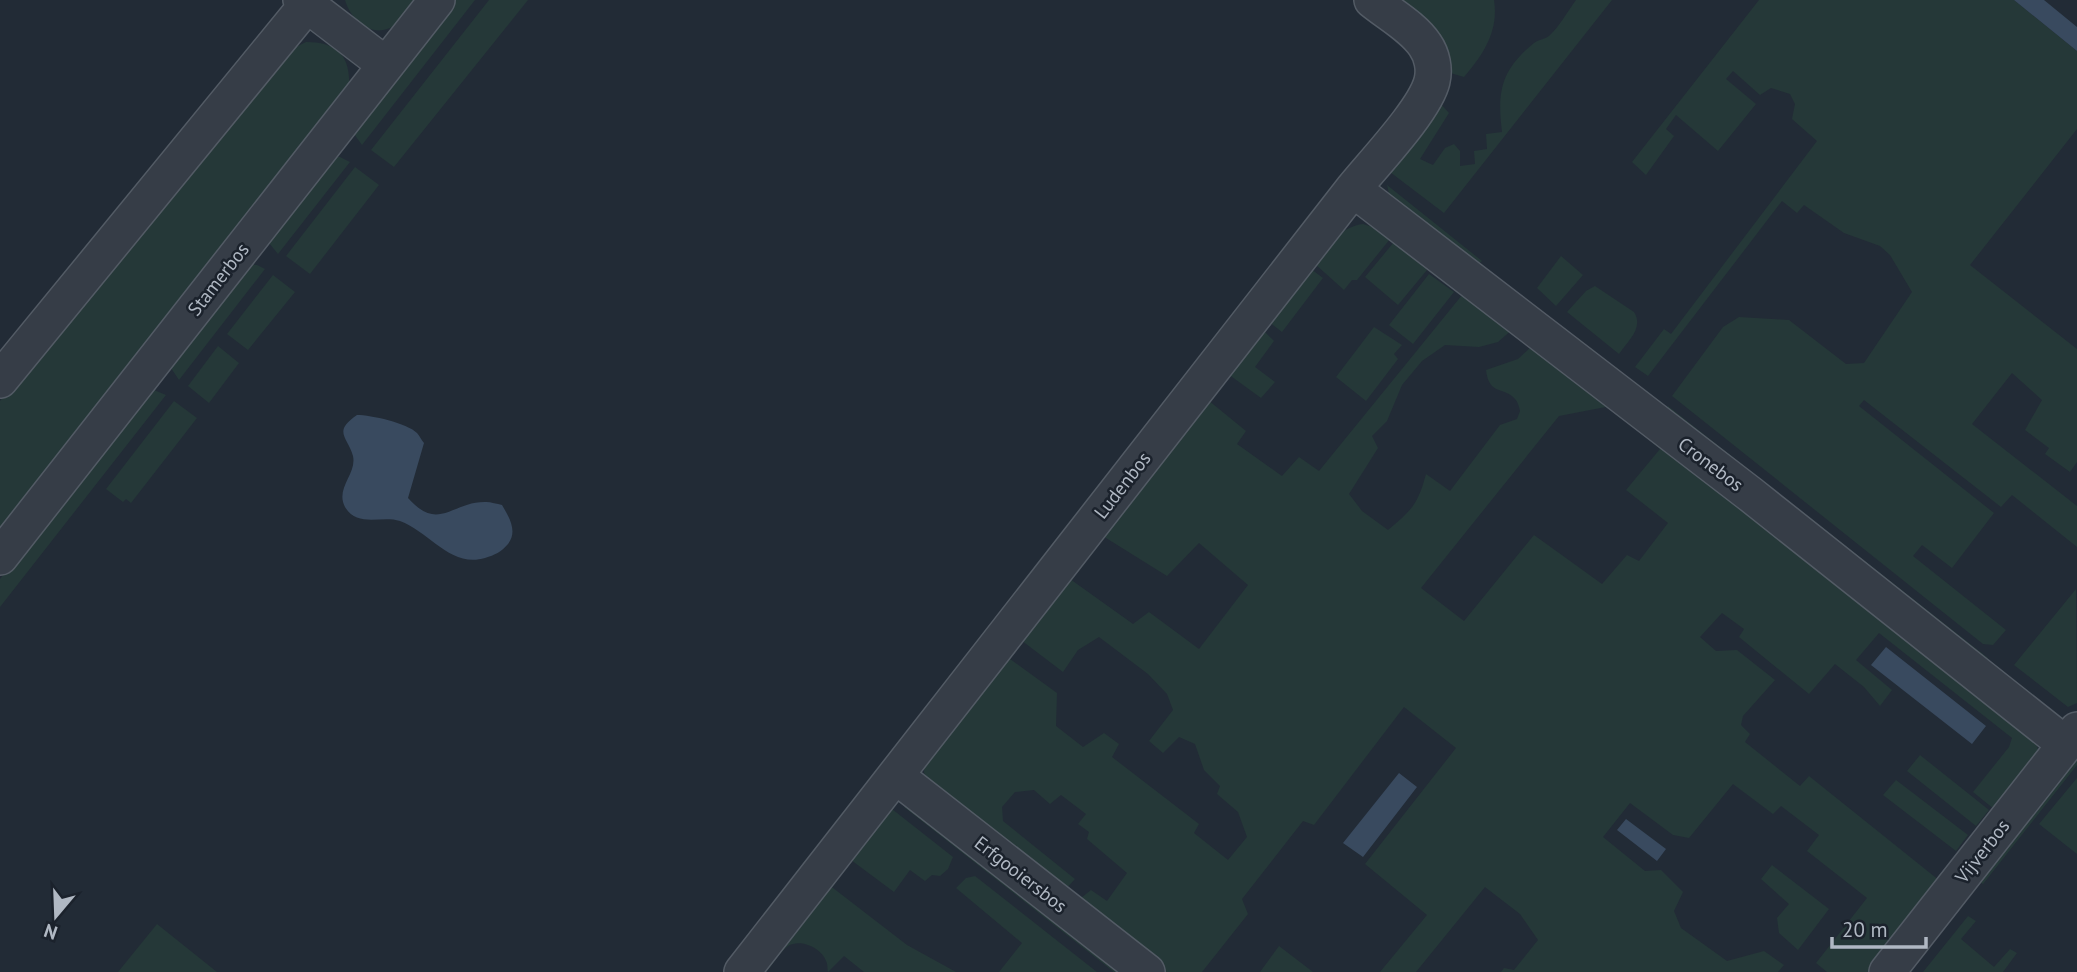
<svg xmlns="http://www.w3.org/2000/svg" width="2077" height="972" viewBox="0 0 2077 972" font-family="'PT Sans',sans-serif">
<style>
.green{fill:#253838}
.water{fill:#394a5f}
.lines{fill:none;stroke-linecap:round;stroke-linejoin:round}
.minor-casing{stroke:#535b65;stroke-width:38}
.minor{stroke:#363d47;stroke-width:35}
.labels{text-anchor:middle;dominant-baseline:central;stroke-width:5;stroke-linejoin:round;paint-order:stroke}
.street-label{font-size:19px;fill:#b0b8c3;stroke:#1b222c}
</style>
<rect width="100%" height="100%" fill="#222b36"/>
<path class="green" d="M345,0H418C411,8 404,19 395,25C374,40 351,21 345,0Z
M452,0H475L362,145L354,134Z
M489,0H528L394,167L371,150Z
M1398,0H1494C1499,31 1483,55 1464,77L1447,72Z
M1576,0H1612L1444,213L1386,169L1438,101L1449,113L1420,159L1433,165L1445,148L1454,144L1460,151V166L1475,164L1474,151L1487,149L1486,134L1502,132C1497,91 1501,70 1534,43C1538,40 1545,39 1549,36C1559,27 1568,11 1576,0Z
M1759,0H2014L2077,51V129L1970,265L2077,349V462L2070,472L2045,454L2049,448L2025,430L2042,400L2012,373L1972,424L2077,506V547L2012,495L2001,507L1864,400L1859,406L1994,513L1952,568L1922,545L1913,556L2006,630L1993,645L1983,644L1672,396L1723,327L1739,317L1789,320L1846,364L1864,363L1912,292L1890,255L1880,246L1844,233L1804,205L1797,213L1782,201L1648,376L1635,367L1664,329L1671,334L1817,141L1792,119L1795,104L1790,94L1771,88L1760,95L1733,71L1726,79L1756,104L1718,151L1676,115L1666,129L1674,136L1646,175L1632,162Z
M306,42C337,42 351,56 349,87L0,539V401L283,59L292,49Z
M333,157H340L350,162L278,254L269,243L270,234Z
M355,167L379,185L310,274L286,256Z
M1387,185L1482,261L1477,265L1390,198Z
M1363,224L1376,228L1390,239L1357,280H1352L1344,290L1315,264C1329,247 1339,227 1363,224Z
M1394,242L1427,270L1398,305L1365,277Z
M1561,256L1583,275L1556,306L1537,288Z
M249,264L257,265L265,269L179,380L171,368V359Z
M1311,269L1323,278L1282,332L1269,322Z
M1429,274L1454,292L1413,344L1389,325Z
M273,275L295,292L248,350L227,334Z
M1595,286L1634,312C1644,328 1628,341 1619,354L1567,312L1586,291Z
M1467,289L1514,328L1498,342L1479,347L1445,345L1422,361L1402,385L1387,421L1372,436L1378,448L1349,494L1362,511L1388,530C1412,510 1418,504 1426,474L1450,491L1500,425L1517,419L1520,411C1519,407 1518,402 1515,399C1504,386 1489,396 1486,370L1518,359L1534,344L1616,405L1559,416L1421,588L1464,621L1534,535L1602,584L1627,555L1639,561L1668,523L1626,490L1660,449L1633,426L1636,421L2032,733L2038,749L2032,761L1994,809L1973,792L2009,747L2012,738L1879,633L1856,660L1892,690L1880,706L1864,687L1835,664L1809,694L1739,637L1744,629L1722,613L1700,637L1716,651L1737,650L1775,680L1743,716L1741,725L1750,734L1745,742L1800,786L1809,776L1940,881L1926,901L1868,972H1827L1816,963L1867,898L1807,851L1819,835L1781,806L1773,814L1733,784L1689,838L1673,835L1630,803L1603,837L1645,871L1661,870L1683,892L1674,911L1681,928L1727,961L1764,951L1784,965L1778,972H1501L1504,968L1514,970L1538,940L1520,914L1485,887L1416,972H1380L1427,915L1365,864L1456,748L1404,707L1314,825L1303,821L1242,899L1248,914L1202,972H1166L1082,903L1081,898L1091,890L1107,901L1127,873L1087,839L1089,832L1078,824L1086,814L1061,795L1050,804L1034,790L1015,792L1002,807L1003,821L1075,879L1064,891L936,792L924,773L925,751L998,658L1010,659L1057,693L1056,726L1083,747L1104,733L1119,744L1112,757L1199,824L1194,833L1228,860L1247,837L1238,812L1217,794L1220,786L1204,770L1195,744L1179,737L1163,753L1149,741L1173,710L1167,694L1148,674L1099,637L1078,650L1063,672L1017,637L1063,574L1133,624L1149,612L1199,649L1248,585L1199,543L1167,576L1098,533L1208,400L1246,431L1237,444L1282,476L1299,457L1319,471Z
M1374,327L1402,345L1394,354L1398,359L1366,401L1336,377Z
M1263,330L1274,341L1255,367L1275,382L1261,398L1228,374Z
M218,346L239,363L209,403L188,386Z
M154,390L166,395L0,607V579L145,394Z
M174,401L197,418L131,503L126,499L123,502L106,489Z
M1668,406L1988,658L1984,662L1664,411Z
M2076,589L2077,703L2068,707L2014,665Z
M1920,755L1989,810L1976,826L1907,771Z
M2077,758V765L1983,884L1979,881Z
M2077,778V854L2039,824Z
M1896,780L1968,835L1956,851L1883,795Z
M904,807H912L1129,972H1114Z
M892,809L953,857L948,869L940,876L932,875L925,881L910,870L894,892L847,857L884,810Z
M1772,865L1829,909L1798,950L1779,933L1777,918L1789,904L1761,879Z
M975,876L1097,972H999L1022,943L956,888L966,878Z
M824,881L907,945L956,972H864L844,956L828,972C827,968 828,964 826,961C822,948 800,938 788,946C780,952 773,964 766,972H753Z
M1968,916L1976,921L1961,939L1994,967L2010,949L2017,953L2003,972H1923Z
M157,924L217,972H118Z
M1279,946L1313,972H1260Z"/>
<path class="water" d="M2014,0H2044L2077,27V51Z
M357,415C371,415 407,423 417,433C420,436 421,440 424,443L408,498C439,533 452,501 486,502C491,502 497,504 502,505C509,517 518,531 508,544C501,552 495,555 485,558C450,568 430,532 400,521C382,515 357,528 345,507C335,488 357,474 353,456C348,437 332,432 357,415Z
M1886,647L1986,726L1972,744L1871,665Z
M1399,773L1417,787L1363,857L1343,843Z
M1626,819L1666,849L1657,861L1617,830Z"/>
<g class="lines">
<defs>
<path id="minor" d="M301,0L386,65
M1353,189L1750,494L2065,744
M0,380L311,0
M0,557L437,0
M896,776L1147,972
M742,972L1353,189C1373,164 1425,110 1432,81C1435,69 1432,55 1425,45C1413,27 1389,14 1372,0
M1887,972L2077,730"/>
</defs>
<use href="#minor" class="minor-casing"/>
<use href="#minor" class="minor"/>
</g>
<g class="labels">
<g class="street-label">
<text transform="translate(218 279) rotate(-52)">Stamerbos</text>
<text transform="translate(1711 464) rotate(37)">Cronebos</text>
<text transform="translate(1122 485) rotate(-52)">Ludenbos</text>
<text transform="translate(1982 851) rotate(-52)">Vijverbos</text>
<text transform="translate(1021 874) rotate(38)">Erfgooiersbos</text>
</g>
</g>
<g transform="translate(56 916) rotate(199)" stroke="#1b222c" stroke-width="5" paint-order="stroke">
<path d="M0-5L12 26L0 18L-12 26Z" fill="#b0b8c3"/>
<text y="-10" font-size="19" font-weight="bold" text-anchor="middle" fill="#b0b8c3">N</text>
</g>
<path d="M1832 937v10h94v-10" fill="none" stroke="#b0b8c3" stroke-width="3.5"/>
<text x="1842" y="937" font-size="21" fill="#b0b8c3" stroke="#1b222c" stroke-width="5" paint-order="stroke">20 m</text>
</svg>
